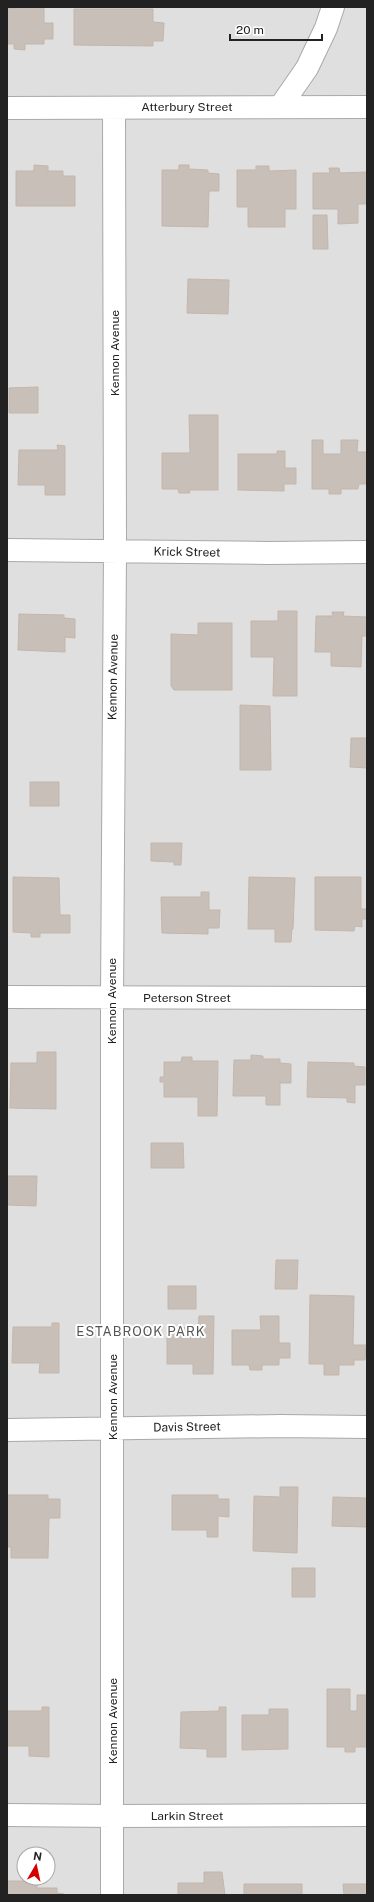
<svg xmlns="http://www.w3.org/2000/svg" width="374" height="1902" viewBox="0 0 374 1902" font-family="'Public Sans',sans-serif">
<style>
.residential{fill:#e0dfdf;fill-rule:evenodd}
.building{fill:#c7bfb8;stroke:#c4b6ab}
.lines{fill:none;stroke-linecap:round;stroke-linejoin:round}
.minor-casing{stroke:#a9a9a9;stroke-width:24}
.minor{stroke:#fff;stroke-width:22}
.labels{text-anchor:middle;dominant-baseline:central;stroke-width:4;stroke-linejoin:round;paint-order:stroke}
.street-label{font-size:12px;fill:#222;stroke:#fff}
.neighbourhood-label{font-size:13px;letter-spacing:1px;fill:#555;stroke:#fff}
</style>
<rect width="100%" height="100%" fill="#f2efe9"/>
<path class="residential" d="M7,7H367V1895H7ZM24,1854H48V1878H24Z"/>
<path class="building" d="M38,7H44V23H53V39H44V44H25V50L14,49V44H7V8Z
M74,9H153V22L164,23L163,41H153V46L74,45Z
M34,165L48,166V171H63V176H75V206H16V171H34Z
M179,165H189V169L208,170V173L219,174V191H209L208,227L162,226V170H179Z
M256,166H269V171L296,170V209H285V227H248V207H237V170H256Z
M329,168H339L340,173L367,172V204H358V223L338,224V209H313V173H330Z
M313,215H327L328,249H313Z
M188,279L229,280L228,314L187,313Z
M38,387V413H9V388Z
M189,415H218V490H189L190,493H179L178,489H162V453H190Z
M312,440H323V454H341V440H358L357,452H367V484H359L358,489H341V494H329V489H312Z
M57,445L65,446V495H45V485H18L19,450H58Z
M277,451H285V468H296V484H284V491L238,490V454H277Z
M278,611H297V696H273L274,657H251V621H278Z
M332,612H344L343,616L367,617V636H362L361,667L331,666V652H315L316,616H333Z
M19,614L64,615V618L75,619V638L65,637V652L18,650Z
M198,623H232V690H174L171,686V634L198,635Z
M240,705L270,706L271,770H240Z
M351,738H367V768L350,767Z
M30,782H59V806H30Z
M151,843H182L181,865H174V862L151,861Z
M13,877L59,878L60,915H70V933H40V937H31V933L13,932Z
M249,877L295,878L293,929H292L291,942H275V929H248Z
M315,877H361V909H367V919H362V927L355,926L354,931L315,930Z
M201,892H209V910H220L219,928H208V934L162,933L161,897H201Z
M37,1052H56V1109L10,1108L11,1063H37Z
M251,1055L263,1056V1059H280V1063L291,1064V1083H280V1105H266V1096H233L234,1060H251Z
M182,1057H192V1061H218L217,1116H198V1097H164V1082H160V1077H164V1062H181Z
M308,1062L354,1063V1066L365,1067V1085H355V1103L347,1102V1098L307,1097Z
M151,1143H183L184,1168H151Z
M7,1176H37L36,1206L7,1205Z
M276,1260H298L297,1289H275Z
M168,1286H196V1309H168Z
M310,1295L354,1296L353,1345H366L365,1360H354V1365H339V1375H324V1364H309Z
M199,1316H214L213,1374H193V1364H167V1327L198,1328Z
M260,1316H279V1343H290V1358H279V1365H262V1370H250L249,1365H232V1330H261Z
M52,1323H59V1373H39L40,1363H12L13,1327H52Z
M280,1487H298L297,1553L253,1551L254,1496L280,1497Z
M7,1495H48V1499H60V1518H49L48,1558H11V1547H7Z
M172,1495H218V1499H229V1517L218,1516V1537H207V1530H172Z
M333,1497L367,1498V1527L332,1526Z
M292,1568H315V1597H292Z
M327,1689H350V1711H357V1695H367V1747H355V1752H345V1747H327Z
M42,1707H49V1757L29,1756V1746H7V1711H42Z
M219,1707H226V1757H207V1749L180,1748L181,1712L219,1711Z
M269,1709H288V1749L242,1750V1715H269Z
M204,1872H222L225,1895H178V1883H204Z
M7,1881H37V1888H57V1893L64,1894V1895H7Z
M244,1884H302V1895H244Z
M343,1884H367V1895H344Z"/>
<g class="lines">
<defs>
<path id="minor" d="M280,107L307,68L326,28L333,7
M7,108L367,107
M7,550L269,553L367,552
M7,997L367,998
M7,1430L280,1426L367,1427
M7,1815L113,1816L367,1815
M112,1895V998L115,551L114,108"/>
</defs>
<use href="#minor" class="minor-casing"/>
<use href="#minor" class="minor"/>
</g>
<g class="labels">
<g class="street-label">
<text x="187" y="107">Atterbury Street</text>
<text transform="translate(115 353) rotate(-90)">Kennon Avenue</text>
<text transform="translate(187 552) rotate(1)">Krick Street</text>
<text transform="translate(113 677) rotate(-89)">Kennon Avenue</text>
<text x="187" y="998">Peterson Street</text>
<text transform="translate(112 1001) rotate(-90)">Kennon Avenue</text>
<text transform="translate(113 1397) rotate(-90)">Kennon Avenue</text>
<text transform="translate(187 1427) rotate(-1)">Davis Street</text>
<text transform="translate(113 1721) rotate(-90)">Kennon Avenue</text>
<text x="187" y="1816">Larkin Street</text>
</g>
<g class="neighbourhood-label">
<text x="141" y="1331">ESTABROOK PARK</text>
</g>
</g>
<rect width="374" height="1902" fill="none" stroke="#222222" stroke-width="16"/>
<g transform="translate(36 1866) rotate(9)"><circle r="19" fill="#ffffff" stroke="#a7a7a7"/>
<path d="M0-3L7 15L0 10L-7 15Z" fill="#d40000"/>
<text y="-6" font-size="11" font-weight="bold" text-anchor="middle" fill="#222222">N</text>
</g>
<path d="M230 34v6h92v-6" fill="none" stroke="#222222" stroke-width="2"/>
<text x="236" y="34" font-size="12" fill="#222222" stroke="#ffffff" stroke-width="3" paint-order="stroke">20 m</text>
</svg>
